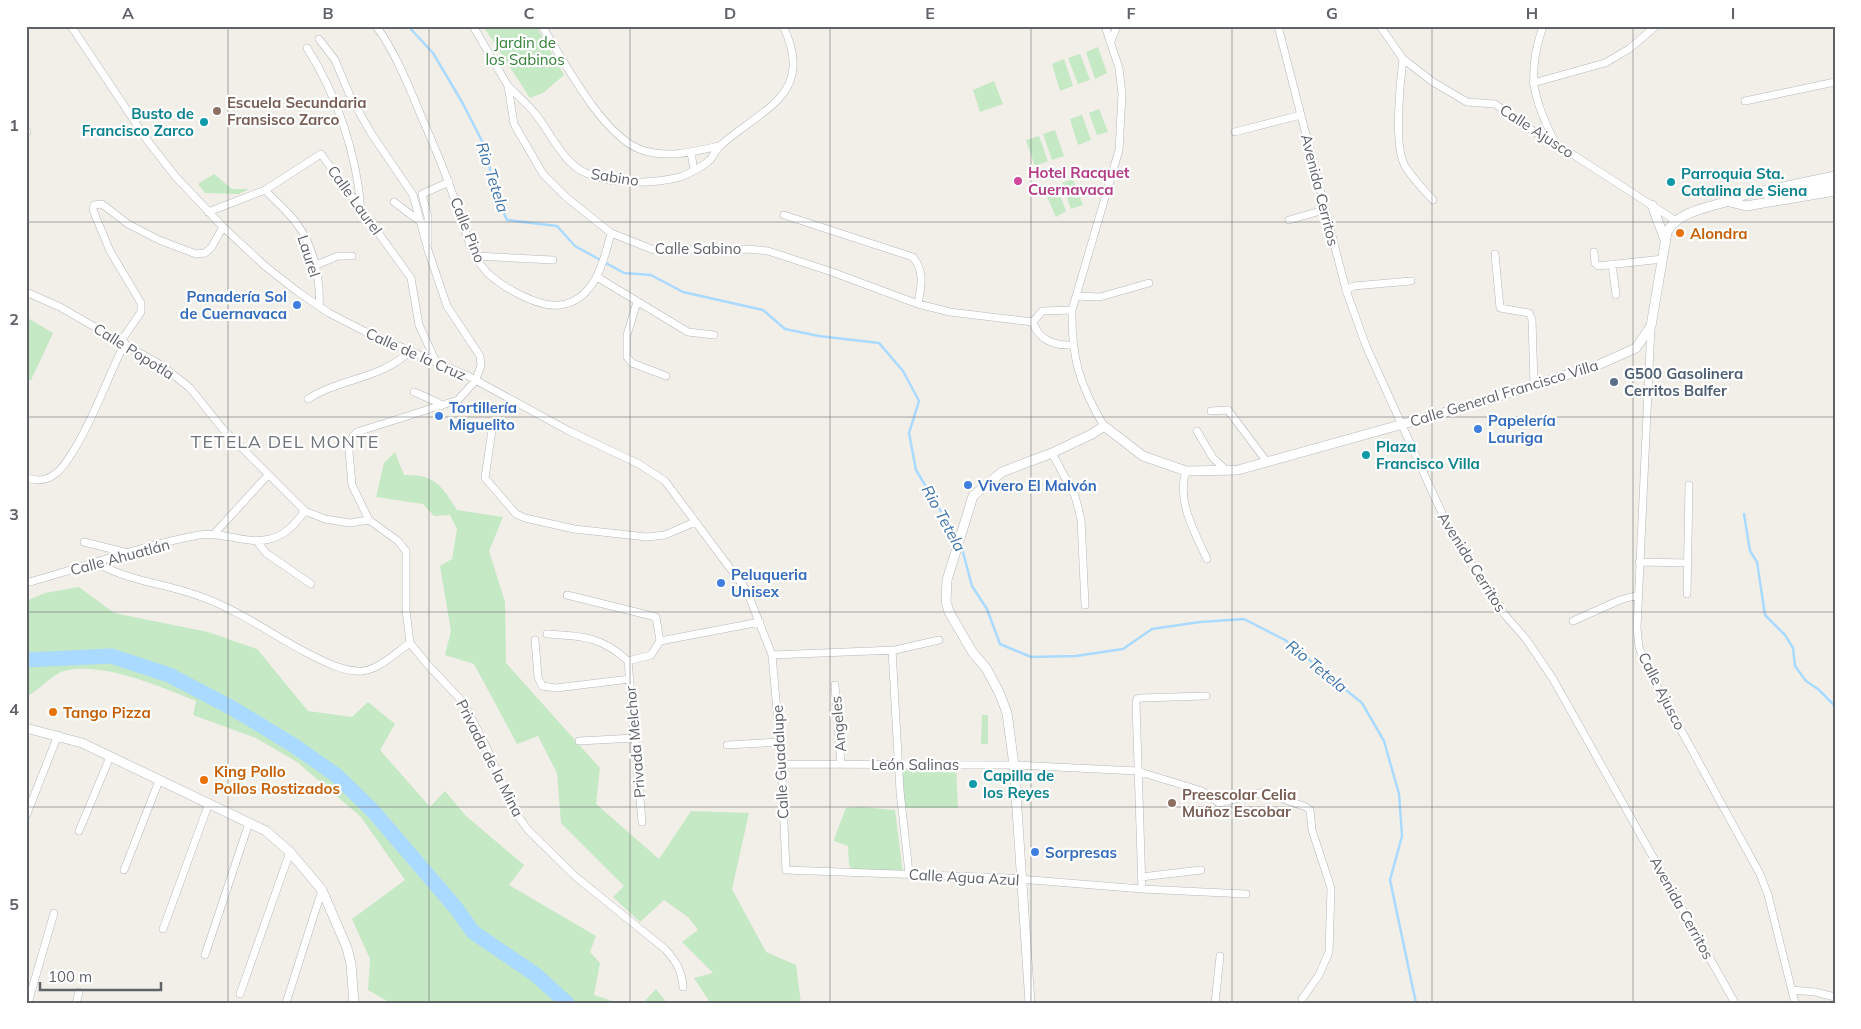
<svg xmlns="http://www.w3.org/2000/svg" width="1861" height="1029" viewBox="0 0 1861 1029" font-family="Mulish,sans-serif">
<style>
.green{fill:#c5e8c5}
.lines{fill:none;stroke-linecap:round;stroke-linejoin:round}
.stream{stroke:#aadaff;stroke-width:2.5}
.river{stroke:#aadaff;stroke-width:15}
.minor-casing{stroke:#b5b8bc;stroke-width:8}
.tertiary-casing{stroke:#b5b8bc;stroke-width:10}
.minor{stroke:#fff;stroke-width:7}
.tertiary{stroke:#fff;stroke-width:9}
.grid{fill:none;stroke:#5f6368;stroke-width:1;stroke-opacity:0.55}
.education-dot{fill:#8d6e63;stroke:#fff;stroke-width:2}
.culture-dot{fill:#0f9aa8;stroke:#fff;stroke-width:2}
.hotel-dot{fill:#d1479c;stroke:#fff;stroke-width:2}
.food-dot{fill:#e8710a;stroke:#fff;stroke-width:2}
.shop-dot{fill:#3f7fe0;stroke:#fff;stroke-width:2}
.service-dot{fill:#5c6f8a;stroke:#fff;stroke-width:2}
.labels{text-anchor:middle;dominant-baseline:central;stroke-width:4.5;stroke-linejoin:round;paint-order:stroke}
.park-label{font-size:15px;fill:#348238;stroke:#fff}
.education-label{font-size:15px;font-weight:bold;fill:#785e54;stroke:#fff;text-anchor:start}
.culture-label{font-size:15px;font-weight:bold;fill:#0d838f;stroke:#fff;text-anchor:start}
.street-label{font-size:15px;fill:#5f6368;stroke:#fff}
.hotel-label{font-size:15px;font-weight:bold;fill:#b23c85;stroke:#fff;text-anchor:start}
.food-label{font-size:15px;font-weight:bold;fill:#c56008;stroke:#fff;text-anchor:start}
.shop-label{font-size:15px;font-weight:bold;fill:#366cbe;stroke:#fff;text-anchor:start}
.service-label{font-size:15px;font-weight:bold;fill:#4e5e75;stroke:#fff;text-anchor:start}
.water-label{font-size:16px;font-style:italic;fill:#4174aa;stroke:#fff}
.quarter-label{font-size:18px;letter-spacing:1px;fill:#70757a;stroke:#fff}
.neatline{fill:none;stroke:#5f6368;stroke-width:2}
.grid-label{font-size:16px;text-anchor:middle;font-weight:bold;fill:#5f6368}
</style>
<rect width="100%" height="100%" fill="#f1efe8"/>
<path class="green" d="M483,26H536L564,75L543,93L530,98Z
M1098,47L1107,73L1095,79L1086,52Z
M1080,54L1090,80L1078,84L1068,58Z
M1064,59L1073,86L1060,91L1052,64Z
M994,81L1003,104L980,112L973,90Z
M1099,109L1108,132L1097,135L1089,113Z
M1082,115L1091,140L1078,145L1070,119Z
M1055,130L1064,156L1052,160L1043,134Z
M1039,136L1048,161L1035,166L1026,140Z
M214,174L232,189H249L239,194L205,193L198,184Z
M1073,179L1083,205L1071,209L1062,183Z
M1056,185L1066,211L1056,217L1044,190Z
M26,317L53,333L31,380L26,382Z
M395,452L404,475C435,474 442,486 457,510L503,517L489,551L505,602L506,663L600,768L596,804L659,859L691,811L749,813L732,889L766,952L796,965L801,1003H707L709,1001L694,978L713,973L682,942L698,930L688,917L664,900L640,922L613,897L624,886L561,823L557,773L538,736L517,744L474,664L445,655L451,631L440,566L452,559L457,529L450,515L434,516L423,504L376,497L384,463Z
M79,587L114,613L208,632L257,649L308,711L352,717L368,702L395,724L380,750L430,807L445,791L466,816L524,865L509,885L596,936L590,952L600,963L594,995L618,1003L389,1002L368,990L370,959L352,919L405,880L361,817L297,762L256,738L193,715L196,701C161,687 102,661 64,671C51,675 38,691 26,697V601L45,593Z
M982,715H988V744H981Z
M902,767H956L958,808H904Z
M861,807L895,810L903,873L854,872L849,865L848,846L834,841C834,839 845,810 846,808Z
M656,989L667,1003H643Z"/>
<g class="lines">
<path class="stream" d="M408,26L433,53L462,102L484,145L497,198L507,220L557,226L575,246L624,273L651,275L683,292L763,310L785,329L819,336L879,343L903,371L919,401L909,433L916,470L957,538
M1744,514L1750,551L1757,562L1765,615L1785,635L1793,648L1795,666L1806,681L1818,689L1835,706
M961,545L972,586L987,609L1000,644L1031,657L1076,656L1123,649L1152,629L1200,622L1244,619L1285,640L1362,703L1384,741L1399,794L1402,836L1390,880L1416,1003"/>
<path class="river" d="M26,660L111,656L169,675L232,708L293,745L336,775L373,811L456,908L473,932L536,975L567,1003"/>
<defs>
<path id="minor" d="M71,26L147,140L175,176L223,227L265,266L298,292L329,313L364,331L468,376L569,431L639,464L665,481L747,591L772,655L781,755L786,870L1008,878L1142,889L1246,894
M376,26C396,53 409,87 422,118C433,143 444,169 453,195C462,217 467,246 481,265C493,283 537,308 560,305C594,301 604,262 611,233
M473,26L508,86L514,124L543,174L566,197L611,233L654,250L748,249L768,251L832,272L918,304L950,312L1033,322
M542,26C564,61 601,133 639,149C666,159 693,152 719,146
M1278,26L1346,290L1366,346L1451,533L1505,615L1526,639L1553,679L1735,1003
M1380,26L1403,59L1433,82L1467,102L1495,104L1536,133L1555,143L1676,221
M1543,26C1526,76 1533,97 1555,143
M319,39L335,60L351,98L371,133L413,195L428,250L447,306L480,356L481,366L475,381L458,400L357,432L353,436L349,451L352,485L369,520L398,541L406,551V610L410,643L427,664L462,701L482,738L516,813L528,830L576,877L665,949C676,961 682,971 683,987
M1111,41L1117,26
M307,48C337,95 357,155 361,210
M1403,59C1400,82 1394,144 1404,164C1411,177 1423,189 1433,200
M1533,83L1605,63L1629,49L1656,26
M508,86C518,96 529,105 537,116C551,134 564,164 586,173C613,185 652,184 680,177C689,174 703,166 710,160C714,155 716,149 721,145C763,108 816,94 783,26
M1745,101L1835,82
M26,130L27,132
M1235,132L1301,115
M691,153L694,170
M265,190C275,201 288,211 297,224C313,245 321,280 319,306
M394,202L422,223
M208,212L265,190L321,154L411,278L419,325L436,362
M784,215L913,257C925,272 921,287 918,304
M1289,220L1324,210
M428,242V217L422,194L449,182
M1594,252L1595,263L1598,266L1663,259
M1495,254L1500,308L1529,313L1532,319L1534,385
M476,256L553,260
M1612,264L1616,295
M314,266L338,256H352
M597,277L688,332L714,335
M1346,290L1354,286L1411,281
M26,292L60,307L161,365L190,388L222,428L305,511L325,519L350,523L369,520
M1076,296L1100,297L1149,283
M637,302L627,335V357L632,363L666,376
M1072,310L1042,311L1033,322C1038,340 1055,346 1072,345
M1651,327L1637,628L1639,647L1647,668L1760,874L1768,895L1795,1003
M121,341L141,312V303L110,251L93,210L94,205L102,204L128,224L159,240L196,254L205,253L211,248L223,227
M414,392L437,402L441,406
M308,399C340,378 382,379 410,351
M1211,411L1228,410L1267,462
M1104,426C1080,386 1071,357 1072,310L1119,150L1122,94L1119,68L1105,26
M492,430L485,478L516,514L525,518L574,529L647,537L665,535L695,522
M1197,431L1213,458L1227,471
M1052,453L1075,496L1081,519L1085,605
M1186,471C1176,500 1195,533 1207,559
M26,478C37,481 46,481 55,474C63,469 69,458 74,450C95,416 107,378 125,343
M214,534L268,475
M256,540L266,553L311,584
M84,542L124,552
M1639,562L1687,563
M97,563C130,582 164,583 199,596C237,609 271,634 307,653C323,661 339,670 357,671C376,673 395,653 410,643
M26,583C84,567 140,546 199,535C223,531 246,545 270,539C286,535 295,524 305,511
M1687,594L1689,485
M567,595L656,617L660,641
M1573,621L1620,600L1638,595
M547,634C582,636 601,636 628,661
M535,640L538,677L542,686L556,688L630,679
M892,650L900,791L909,873
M772,655L895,650L939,640
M628,661L642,822
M628,661L651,655L660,641L760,622
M835,685L841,764
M579,741L635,738
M727,745L780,742
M781,764L1014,765L1137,771L1202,791L1219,803L1264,792L1306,807L1310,810L1312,830L1331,888L1329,952L1319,975L1302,999
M26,816L58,735
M79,831L110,757
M124,870L159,781
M1141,877L1201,870
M1142,889L1136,703L1137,699L1141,698L1206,696
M163,929L209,803
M205,955L249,823
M1792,990L1815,992L1835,997
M240,994L290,852
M28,1003L54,913
M76,1003L79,992
M286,1003L322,890
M1215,1003L1220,956"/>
<path id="tertiary" d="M1768,195L1835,183
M1730,202L1746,206L1835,191
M1652,205L1665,240
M26,728L82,743L266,831L290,852L322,890L347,948L351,964L354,1003
M1030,1003L1014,765L1007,713L999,692L986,668L973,653L949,612L946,601L947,580L973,496L1002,472L1052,453L1092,434L1104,426L1143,456L1186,471L1238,470L1464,407L1598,365L1636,348L1651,326L1667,232C1682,206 1719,208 1743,195L1835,176"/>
</defs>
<use href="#minor" class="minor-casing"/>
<use href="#tertiary" class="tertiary-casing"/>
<use href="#minor" class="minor"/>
<use href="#tertiary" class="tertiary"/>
</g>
<path class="grid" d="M228,26V1003M429,26V1003M630,26V1003M830,26V1003M1031,26V1003M1232,26V1003M1432,26V1003M1633,26V1003M26,222H1835M26,417H1835M26,612H1835M26,807H1835"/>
<g class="education-dot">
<circle cx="217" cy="111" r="5"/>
<circle cx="1172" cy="803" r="5"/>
</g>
<g class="culture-dot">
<circle cx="204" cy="122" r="5"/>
<circle cx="1671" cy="182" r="5"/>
<circle cx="1366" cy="455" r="5"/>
<circle cx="973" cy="784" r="5"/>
</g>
<circle class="hotel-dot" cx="1018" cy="181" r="5"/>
<g class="food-dot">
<circle cx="1680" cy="233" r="5"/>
<circle cx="53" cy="712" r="5"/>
<circle cx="204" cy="780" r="5"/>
</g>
<g class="shop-dot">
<circle cx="297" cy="305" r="5"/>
<circle cx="439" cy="416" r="5"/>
<circle cx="1478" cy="429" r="5"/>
<circle cx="968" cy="485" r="5"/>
<circle cx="721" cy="583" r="5"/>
<circle cx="1035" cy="852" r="5"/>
</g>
<circle class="service-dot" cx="1614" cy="382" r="5"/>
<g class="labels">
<g class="park-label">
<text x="525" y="42">Jardin de<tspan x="525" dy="17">los Sabinos</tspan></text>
</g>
<g class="education-label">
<text x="227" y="102">Escuela Secundaria<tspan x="227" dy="17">Fransisco Zarco</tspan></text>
<text x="1182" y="794">Preescolar Celia<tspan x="1182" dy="17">Muñoz Escobar</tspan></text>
</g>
<g class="culture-label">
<text x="194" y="113" text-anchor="end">Busto de<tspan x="194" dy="17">Francisco Zarco</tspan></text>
<text x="1681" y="173">Parroquia Sta.<tspan x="1681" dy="17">Catalina de Siena</tspan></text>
<text x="1376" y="446">Plaza<tspan x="1376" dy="17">Francisco Villa</tspan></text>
<text x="983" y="775">Capilla de<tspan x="983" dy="17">los Reyes</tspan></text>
</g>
<g class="street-label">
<text transform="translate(1537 131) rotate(33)">Calle Ajusco</text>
<text transform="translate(615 177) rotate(9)">Sabino</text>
<text transform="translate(1320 190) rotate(76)">Avenida Cerritos</text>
<text transform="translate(355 200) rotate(54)">Calle Laurel</text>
<text transform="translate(468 230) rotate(68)">Calle Pino</text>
<text x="698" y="248">Calle Sabino</text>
<text transform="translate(309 256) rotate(72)">Laurel</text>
<text transform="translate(134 351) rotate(32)">Calle Popotla</text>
<text transform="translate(416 354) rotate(24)">Calle de la Cruz</text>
<text transform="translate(1504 393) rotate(-17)">Calle General Francisco Villa</text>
<text transform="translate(120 557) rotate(-15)">Calle Ahuatlán</text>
<text transform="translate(1472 562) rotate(58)">Avenida Cerritos</text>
<text transform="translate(1662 691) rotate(63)">Calle Ajusco</text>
<text transform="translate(838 724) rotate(-95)">Angeles</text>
<text transform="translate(635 742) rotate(-95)">Privada Melchor</text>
<text transform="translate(490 758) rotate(63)">Privada de la Mina</text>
<text transform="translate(780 762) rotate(-93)">Calle Guadalupe</text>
<text x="915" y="764">León Salinas</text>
<text transform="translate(964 877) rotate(3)">Calle Agua Azul</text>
<text transform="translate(1682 908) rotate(61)">Avenida Cerritos</text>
</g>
<g class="hotel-label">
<text x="1028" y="172">Hotel Racquet<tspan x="1028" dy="17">Cuernavaca</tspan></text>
</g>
<g class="food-label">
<text x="1690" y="233">Alondra</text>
<text x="63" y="712">Tango Pizza</text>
<text x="214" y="771">King Pollo<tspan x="214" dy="17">Pollos Rostizados</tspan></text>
</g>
<g class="shop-label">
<text x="287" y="296" text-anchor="end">Panadería Sol<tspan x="287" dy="17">de Cuernavaca</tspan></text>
<text x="449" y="407">Tortillería<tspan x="449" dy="17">Miguelito</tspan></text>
<text x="1488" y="420">Papelería<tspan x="1488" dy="17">Lauriga</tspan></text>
<text x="978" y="485">Vivero El Malvón</text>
<text x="731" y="574">Peluqueria<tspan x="731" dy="17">Unisex</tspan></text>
<text x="1045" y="852">Sorpresas</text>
</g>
<g class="service-label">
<text x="1624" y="373">G500 Gasolinera<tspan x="1624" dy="17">Cerritos Balfer</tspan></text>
</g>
<g class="water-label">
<text transform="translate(493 177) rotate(72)">Rio Tetela</text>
<text transform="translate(944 518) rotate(61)">Rio Tetela</text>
<text transform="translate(1317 666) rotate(39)">Rio Tetela</text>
</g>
<g class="quarter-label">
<text x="285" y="441">TETELA DEL MONTE</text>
</g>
</g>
<rect width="1861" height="1029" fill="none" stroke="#ffffff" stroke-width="55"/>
<path d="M40 982v8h121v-8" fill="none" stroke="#5f6368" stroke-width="2.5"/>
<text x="48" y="982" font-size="15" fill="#5f6368" stroke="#ffffff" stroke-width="4" paint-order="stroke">100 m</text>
<rect x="28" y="28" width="1806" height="974" class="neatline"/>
<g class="grid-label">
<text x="128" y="19">A</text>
<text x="328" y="19">B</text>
<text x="529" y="19">C</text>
<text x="730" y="19">D</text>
<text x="930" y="19">E</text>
<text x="1131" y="19">F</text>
<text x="1332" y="19">G</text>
<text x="1532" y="19">H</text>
<text x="1733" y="19">I</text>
<text x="14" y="131">1</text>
<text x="14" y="325">2</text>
<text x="14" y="520">3</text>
<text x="14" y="715">4</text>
<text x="14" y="910">5</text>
</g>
</svg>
